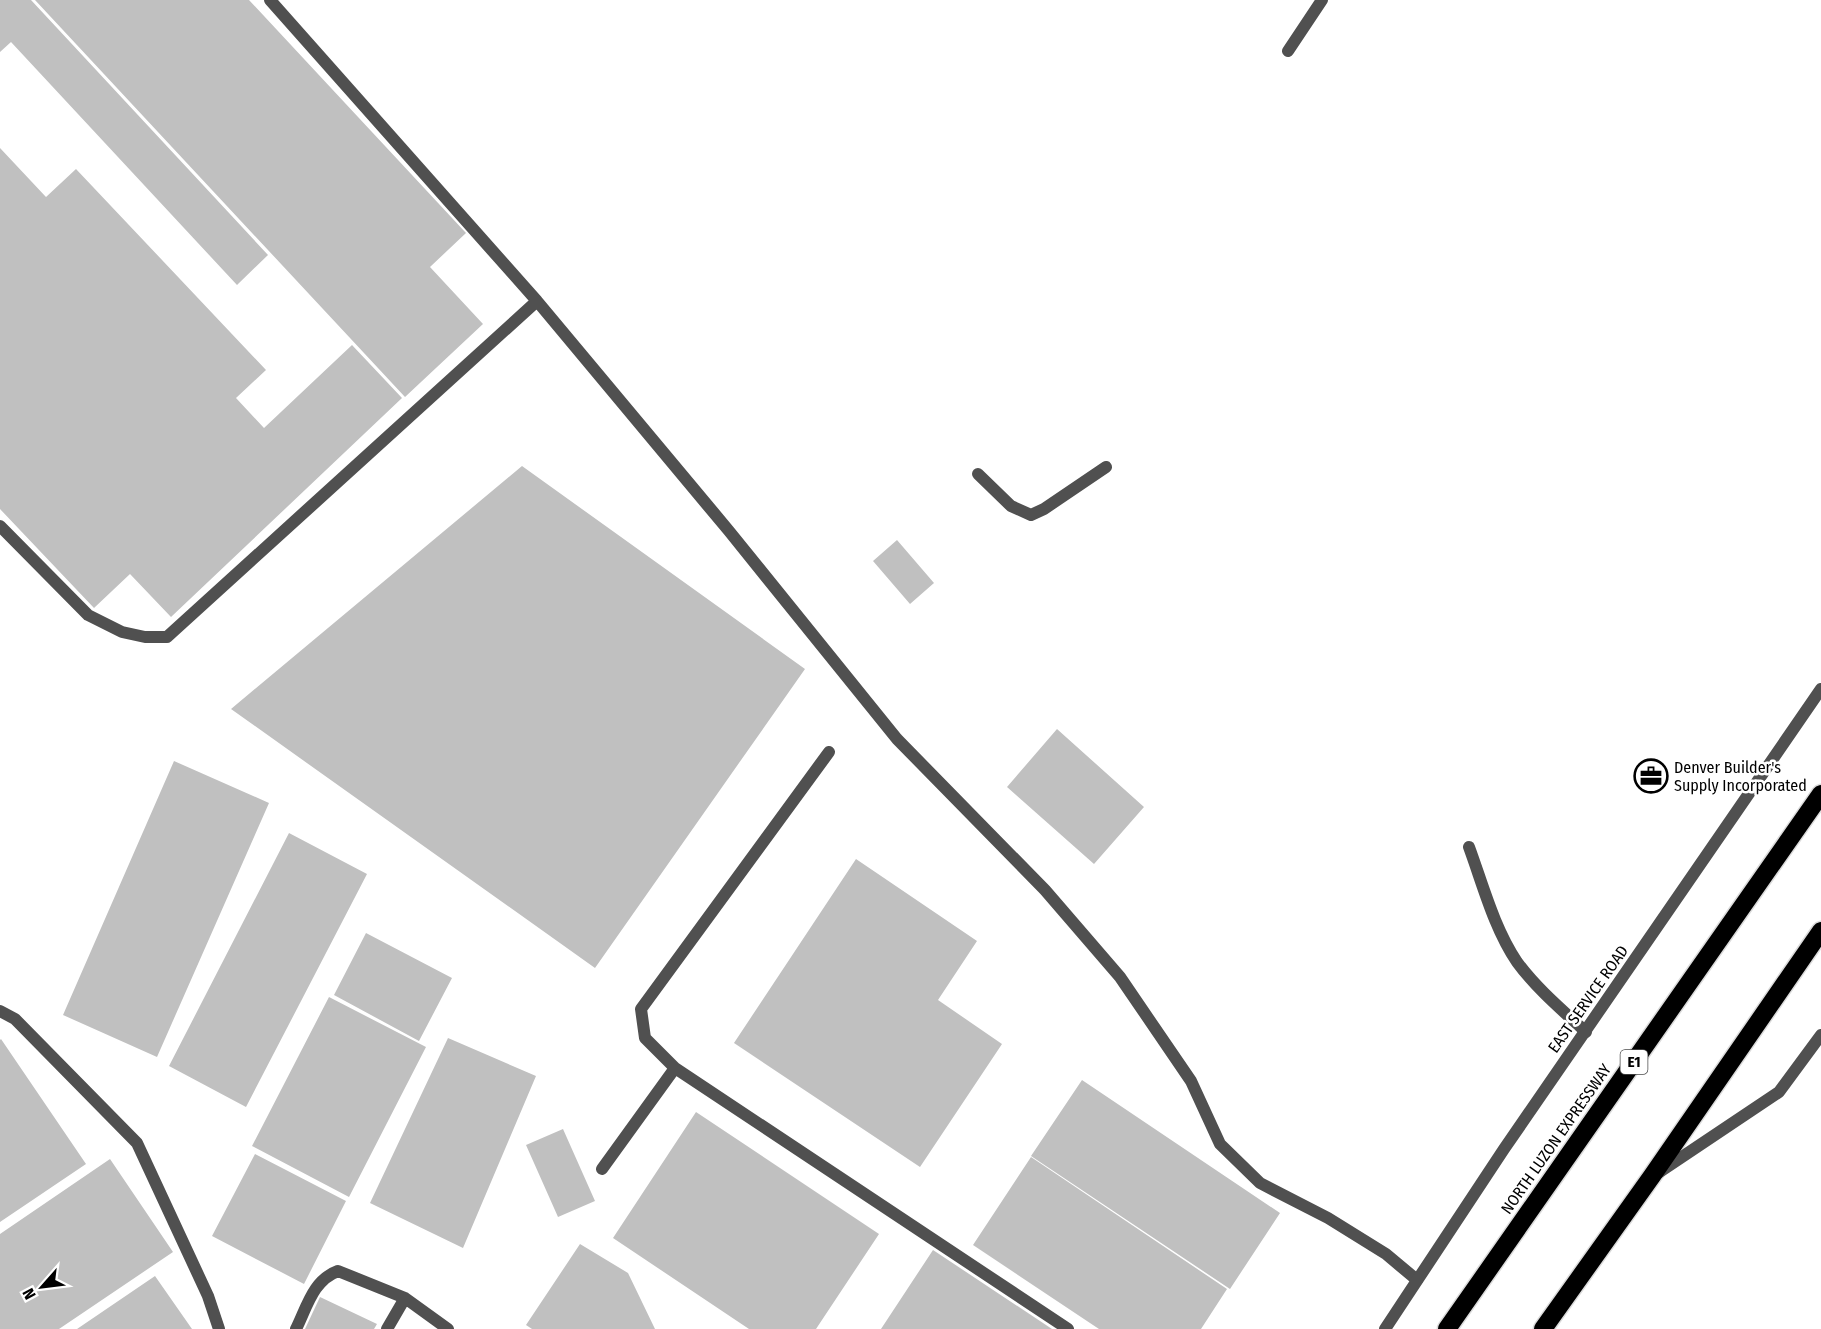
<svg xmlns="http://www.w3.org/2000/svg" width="1821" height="1329" viewBox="0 0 1821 1329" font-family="'Fira Sans Condensed',sans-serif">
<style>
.building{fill:#c0c0c0}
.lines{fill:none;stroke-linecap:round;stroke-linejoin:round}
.motorway-casing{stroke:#dbdbdb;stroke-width:21}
.service{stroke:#505050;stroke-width:12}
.minor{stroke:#505050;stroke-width:12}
.tertiary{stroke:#505050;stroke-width:12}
.motorway{stroke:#000;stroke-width:18}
.labels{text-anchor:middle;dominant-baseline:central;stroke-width:5;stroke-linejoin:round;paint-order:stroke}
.shield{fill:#fff;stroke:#4c4c4c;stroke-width:1.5}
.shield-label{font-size:15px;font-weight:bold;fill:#000}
.poi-label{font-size:16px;fill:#000;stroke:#fff;text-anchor:start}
.street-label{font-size:16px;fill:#000;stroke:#fff}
</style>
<rect width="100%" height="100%" fill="#fff"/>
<path class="building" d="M0,0H31L268,255L237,285L11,42L0,52Z
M35,0H249L466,233L430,267L483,324L405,397Z
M0,148L46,197L76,169L266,370L236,398L264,428L352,345L402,398L171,617L130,574L94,608L0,509Z
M522,466L805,669L595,968L231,709Z
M897,540L934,583L910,604L873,561Z
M1057,729L1144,807L1094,864L1007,787Z
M174,761L269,803L157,1057L63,1015Z
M289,833L367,874L246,1107L169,1066Z
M856,859L977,941L938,1000L1002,1044L920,1167L734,1043Z
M366,933L452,978L419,1041L334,995Z
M329,997L426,1047L349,1197L252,1146Z
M448,1038L536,1076L463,1248L370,1203Z
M1,1039L86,1164L0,1222V1040Z
M1082,1080L1280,1213L1230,1289L1031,1156Z
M696,1112L879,1234L816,1329H749L613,1238Z
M563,1129L595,1201L558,1217L526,1145Z
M255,1154L346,1201L304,1284L212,1236Z
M1031,1157L1227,1289L1201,1329H1099L973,1245Z
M110,1159L173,1252L59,1329H0V1234Z
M580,1244L628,1273L655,1329H532L526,1325Z
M933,1250L1052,1329H881Z
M155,1276L192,1329H77Z
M320,1297L377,1324L374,1329H305Z"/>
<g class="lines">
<defs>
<path id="motorway" d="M1447,1329L1821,794
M1543,1329L1652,1176L1821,931"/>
</defs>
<use href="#motorway" class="motorway-casing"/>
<path class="service" d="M270,0L537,301L729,531L897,739L1045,890L1120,977L1191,1081L1220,1144L1260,1183L1328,1218L1386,1254L1417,1280
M978,474L1011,506L1031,515L1044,509L1106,467
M0,526L88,615L122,632L145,637H167L537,301
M829,752L641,1009L645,1038L675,1068L1068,1329
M1469,847C1483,885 1494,928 1517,962C1536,988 1562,1010 1586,1032
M0,1011L15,1019L137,1143L208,1296L219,1329
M602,1169L675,1068
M1658,1173L1779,1092L1821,1035
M296,1329C307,1307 313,1280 338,1271L405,1298
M387,1329L405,1298L448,1329"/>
<path class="minor" d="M1288,51L1322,0"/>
<path class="tertiary" d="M1385,1329L1504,1149L1821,689"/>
<use href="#motorway" class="motorway"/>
</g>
<defs>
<symbol id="office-ring" viewBox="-11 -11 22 22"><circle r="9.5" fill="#fff" stroke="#000" stroke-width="1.5"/><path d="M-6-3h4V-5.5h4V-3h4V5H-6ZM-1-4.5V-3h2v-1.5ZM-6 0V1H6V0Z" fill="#000"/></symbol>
</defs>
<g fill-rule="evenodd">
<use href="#office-ring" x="1632" y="757" width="38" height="38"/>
</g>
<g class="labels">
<rect class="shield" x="1620.5" y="1050" width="27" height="24" rx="4.5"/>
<g class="shield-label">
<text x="1634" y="1062">E1</text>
</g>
<g class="poi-label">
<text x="1674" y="767">Denver Builder's<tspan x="1674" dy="18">Supply Incorporated</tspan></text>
</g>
<g class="street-label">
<text transform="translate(1588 999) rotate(-55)">EAST SERVICE ROAD</text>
<text transform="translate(1556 1139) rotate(-55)">NORTH LUZON EXPRESSWAY</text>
</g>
</g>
<g transform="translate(42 1287) rotate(242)" stroke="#ffffff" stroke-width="4.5" paint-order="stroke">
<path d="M0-4.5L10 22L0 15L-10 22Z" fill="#000000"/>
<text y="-9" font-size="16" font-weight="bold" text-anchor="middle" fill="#000000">N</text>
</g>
</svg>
